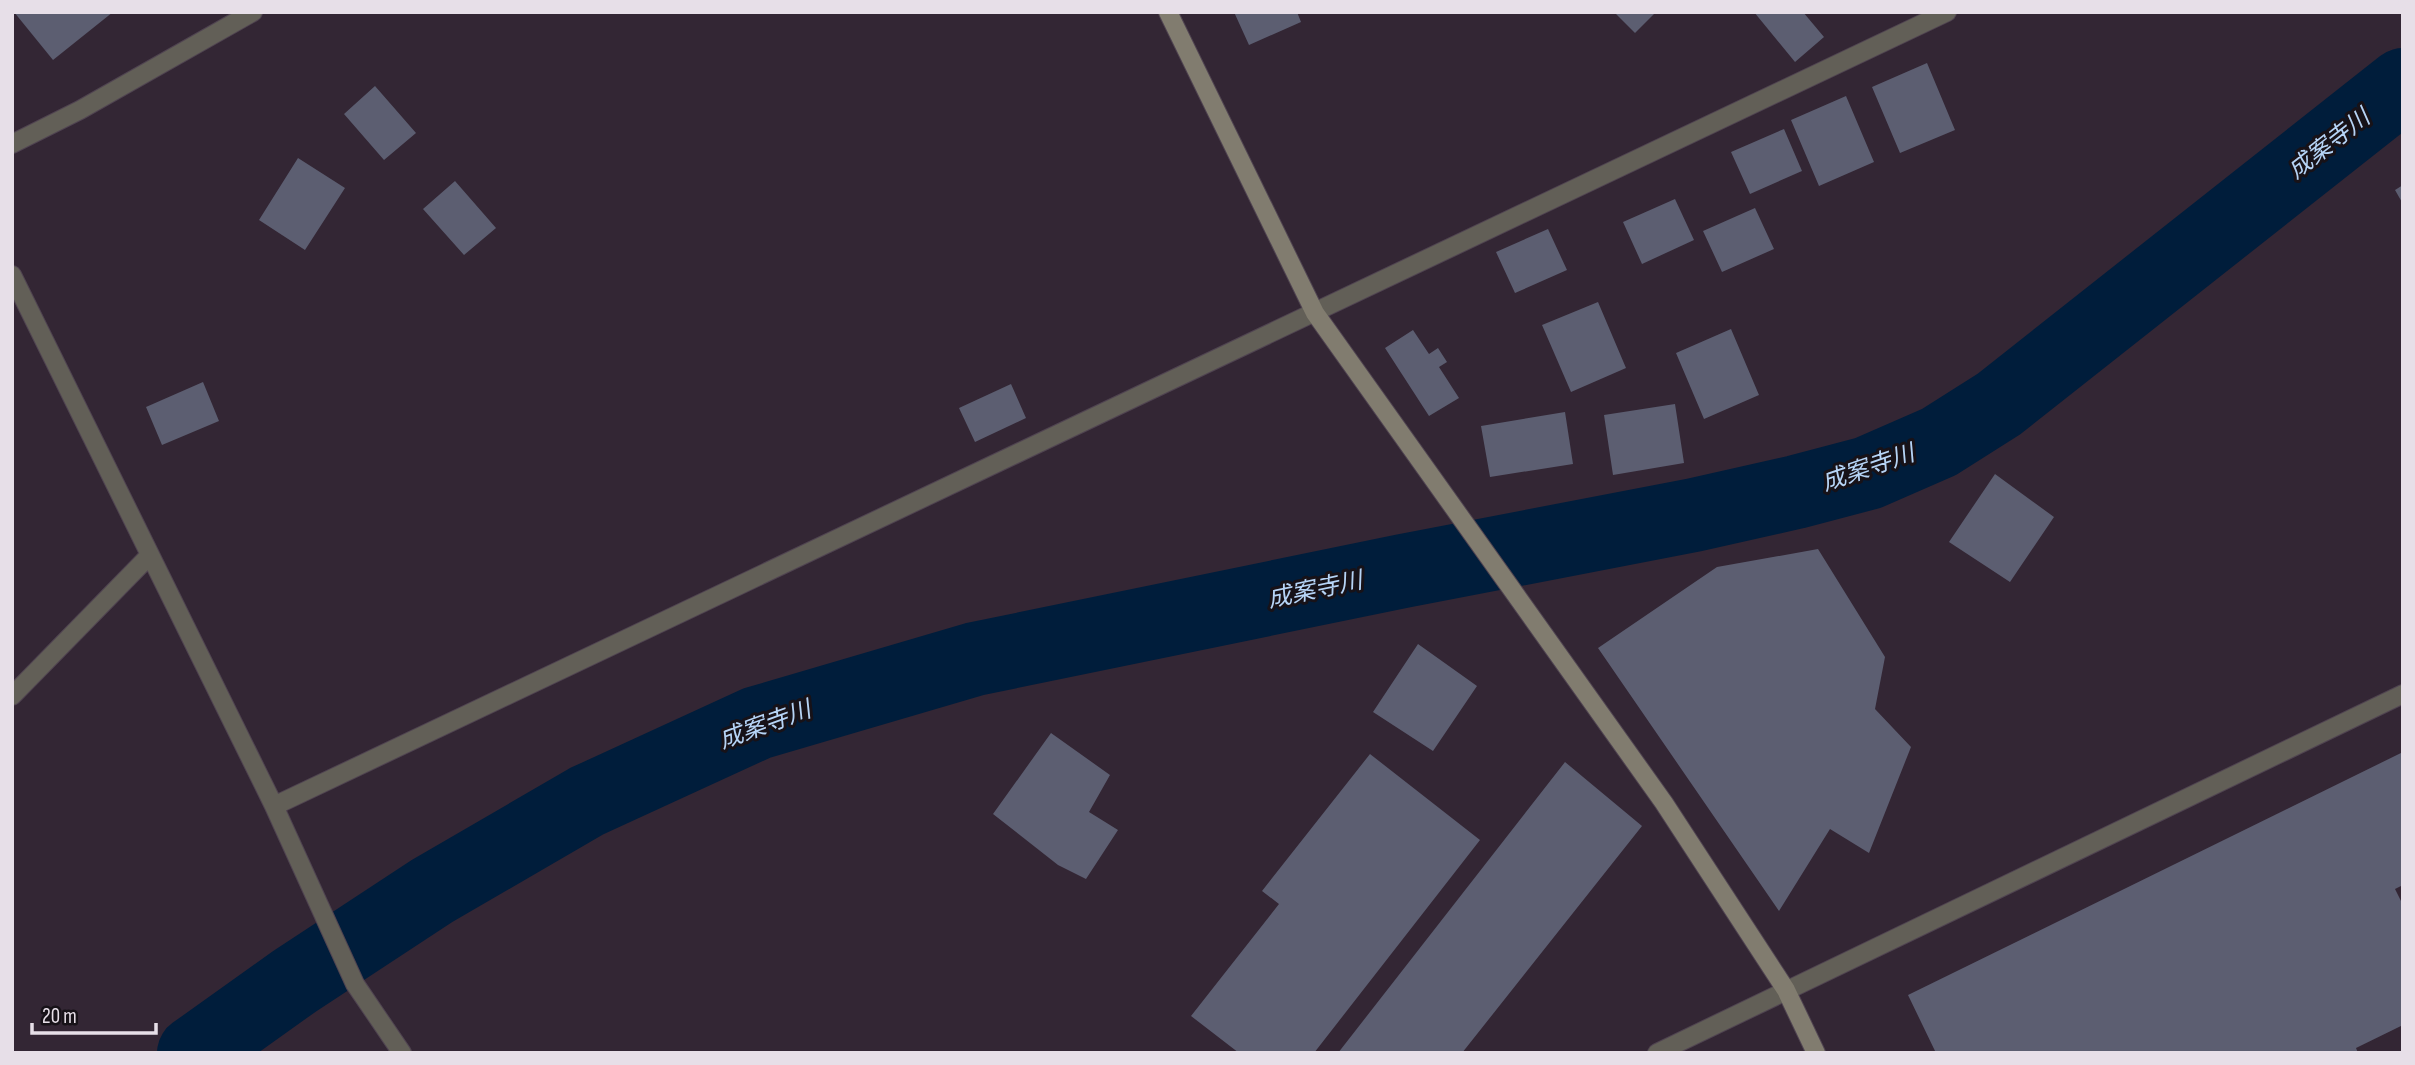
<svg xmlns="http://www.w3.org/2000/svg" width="2415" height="1065" viewBox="0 0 2415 1065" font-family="'Sofia Sans Condensed','Noto Sans JP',sans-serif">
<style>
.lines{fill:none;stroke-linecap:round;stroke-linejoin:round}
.river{stroke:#001d3b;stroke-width:74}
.building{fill:#5c5e71}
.street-casing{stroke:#504451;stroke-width:20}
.secondary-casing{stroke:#504451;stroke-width:20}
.street{stroke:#625f57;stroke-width:18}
.secondary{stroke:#817c6f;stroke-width:18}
.labels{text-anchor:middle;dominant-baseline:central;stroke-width:6;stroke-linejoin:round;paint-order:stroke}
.water-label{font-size:24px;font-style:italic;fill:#b6d4f6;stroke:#171218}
</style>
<rect width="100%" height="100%" fill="#332634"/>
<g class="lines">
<path class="river" d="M194,1053L295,981L432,891L587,801L757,723L975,659L1403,571L1694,515L1796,492L1868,473L1939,442L1999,404L2403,85"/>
</g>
<path class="building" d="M14,12H113L53,60Z
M1234,12H1297L1301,22L1249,45Z
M1614,12H1656L1635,33Z
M1754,12H1803L1824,37L1795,62Z
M1927,63L1955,130L1900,153L1872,87Z
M375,86L416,133L384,160L344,114Z
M1846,96L1874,162L1819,186L1791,120Z
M1784,129L1802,171L1750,194L1731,152Z
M298,158L345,188L305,250L259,220Z
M455,181L496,228L464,255L423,209Z
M2403,185V204L2395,190Z
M1675,199L1694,240L1642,264L1623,222Z
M1755,208L1774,249L1722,272L1703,231Z
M1548,229L1567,270L1515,293L1496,252Z
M1598,302L1626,368L1571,392L1542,325Z
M1731,329L1759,395L1704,419L1676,353Z
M1413,330L1429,354L1438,348L1447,362L1439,367L1459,398L1429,416L1385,348Z
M203,382L219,421L162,445L146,407Z
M1011,384L1026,418L975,442L959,408Z
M1675,404L1684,463L1613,475L1604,415Z
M1565,412L1573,464L1490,477L1481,426Z
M1995,474L2054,517L2010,582L1949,542Z
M1818,549L1885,657L1875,709L1911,747L1869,853L1830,829L1779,911L1598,648L1717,567Z
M1418,644L1477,686L1433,751L1373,712Z
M1051,733L1110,775L1089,812L1118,830L1086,879L1058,865L993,814Z
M2403,752V885L2395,889L2403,905V1025L2356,1048L2358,1053H1936L1908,995Z
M1370,754L1480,840L1314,1053H1239L1191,1016L1279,904L1262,891Z
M1565,762L1642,826L1462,1053H1338Z"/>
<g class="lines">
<defs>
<path id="street" d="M12,144L80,110L253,12
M12,275L274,806L355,984L402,1053
M12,696L149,556
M274,806L1947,12
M1657,1053L2403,694"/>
<path id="secondary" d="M1168,12L1315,313L1664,803L1786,990L1816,1053"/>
</defs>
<use href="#street" class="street-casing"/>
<use href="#secondary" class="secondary-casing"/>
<use href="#street" class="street"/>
<use href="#secondary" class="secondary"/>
</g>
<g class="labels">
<g class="water-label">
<text transform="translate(2329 144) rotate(-38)">成案寺川</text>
<text transform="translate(1868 468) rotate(-19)">成案寺川</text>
<text transform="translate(1315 590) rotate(-12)">成案寺川</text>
<text transform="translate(765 725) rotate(-20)">成案寺川</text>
</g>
</g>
<rect width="2415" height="1065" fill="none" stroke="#e7dfe8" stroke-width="28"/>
<path d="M32 1023v10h124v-10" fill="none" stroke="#e7dfe8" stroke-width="3.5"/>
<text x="42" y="1023" font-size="21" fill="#e7dfe8" stroke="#171218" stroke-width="5" paint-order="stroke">20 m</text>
</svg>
